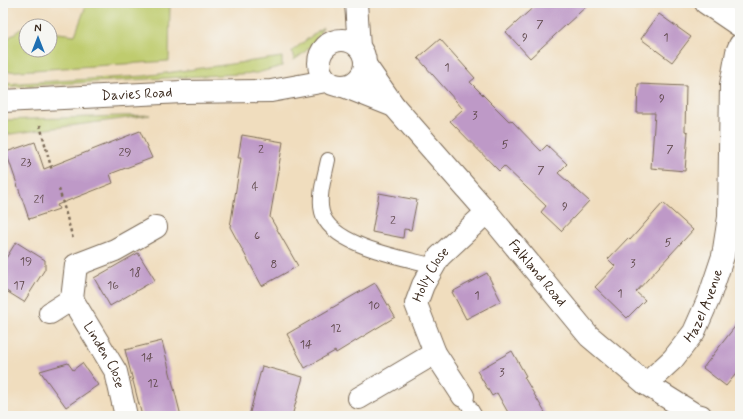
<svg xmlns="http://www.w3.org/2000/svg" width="743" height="419" viewBox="0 0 743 419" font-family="Mynerve,sans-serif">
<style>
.green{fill:#bfcc6e;stroke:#7d7b46}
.building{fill:#be99c7}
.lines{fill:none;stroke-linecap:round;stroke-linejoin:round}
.lane-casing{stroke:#7a6956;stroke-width:16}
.street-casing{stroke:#7a6956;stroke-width:24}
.secondary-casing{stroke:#7a6956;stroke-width:24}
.path{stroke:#7a6956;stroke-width:2.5;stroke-dasharray:3 3;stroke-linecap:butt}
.lane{stroke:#fff;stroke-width:14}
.street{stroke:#fff;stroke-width:22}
.secondary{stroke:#fff;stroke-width:22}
.labels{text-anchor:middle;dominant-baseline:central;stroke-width:3;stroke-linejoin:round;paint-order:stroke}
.number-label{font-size:12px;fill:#5c4648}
.street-label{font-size:14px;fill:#3b2a1e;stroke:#f6f6f2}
</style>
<rect width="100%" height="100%" fill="#f6f6f2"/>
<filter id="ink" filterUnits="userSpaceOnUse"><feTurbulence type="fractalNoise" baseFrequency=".025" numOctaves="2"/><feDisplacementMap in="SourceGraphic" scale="8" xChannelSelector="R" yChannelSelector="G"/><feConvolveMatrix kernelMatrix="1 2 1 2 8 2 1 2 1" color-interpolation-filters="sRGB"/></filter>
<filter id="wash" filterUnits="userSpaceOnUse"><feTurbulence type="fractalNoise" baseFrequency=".012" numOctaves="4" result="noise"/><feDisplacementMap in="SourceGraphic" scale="16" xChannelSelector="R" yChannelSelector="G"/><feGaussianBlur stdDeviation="0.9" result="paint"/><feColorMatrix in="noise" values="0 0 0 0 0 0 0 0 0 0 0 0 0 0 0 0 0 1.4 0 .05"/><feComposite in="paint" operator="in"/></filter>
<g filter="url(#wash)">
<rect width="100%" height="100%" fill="#f0ddbe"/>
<path class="green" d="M87,3H170L169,61L3,72V42L22,28H26V50H50V32L75,35Z
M323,27C316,41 308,51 294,60L292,51Z
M282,57V66L257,73L3,87V84L144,76Z
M150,115L3,135V120Z"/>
<g id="blocks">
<path class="building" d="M538,3H590L530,58L506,32Z
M659,14L691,37L672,62L641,39Z
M440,39L475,78L470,82L509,121L511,120L541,151L547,145L567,164L558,173L589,201L561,231L541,212L546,206L504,166L499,171L450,121L463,109L418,58Z
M638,84L686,86L685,131L688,132L685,171L651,168L655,113H637Z
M140,131L152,158L110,174L113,183L57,205L59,209L29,219L6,152L35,142L44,169Z
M242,135L283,142L270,217L298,266L262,286L230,227L241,158H238Z
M379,193L417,200L411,230L404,229L403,238L372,232Z
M663,203L693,230L636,292L645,300L627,318L595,287L615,266L608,259L628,238L630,240Z
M16,242L45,260V269L24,302L3,289V263Z
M138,253L155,280L110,306L94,278Z
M487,273L501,301L466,319L452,292Z
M375,283L395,317L336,353L335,351L305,368L287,334Z
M740,320V369L726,386L703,368Z
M162,341L181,416H142L125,350Z
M512,351L526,376L524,377L547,416H510L497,393L492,396L477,371Z
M68,363L73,370L82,363L98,385L66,407L40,371Z
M262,366L303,377L292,416H249Z"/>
</g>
</g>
<g filter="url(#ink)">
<use href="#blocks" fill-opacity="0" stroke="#7a6956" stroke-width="1"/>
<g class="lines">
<defs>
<path id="lane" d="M328,160C325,175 318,196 322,212C330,246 405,258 434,266
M463,396L475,416"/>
<g id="street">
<path d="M706,3L740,26"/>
<path id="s1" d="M366,66L394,106L487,212L589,336L646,384L694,414L701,416"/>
<path d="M346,87L394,106"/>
<path id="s2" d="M72,299L116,372L126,416"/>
<path d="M50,313L72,299L76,265L115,250L156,227"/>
<path id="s3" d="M646,384L673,359L694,332L709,298L723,256L729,217L731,85L737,52L740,45"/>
<path id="s4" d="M463,396L435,353L416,304L423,285L439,257L487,212"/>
<path d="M359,398L435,353"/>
</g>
<g id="secondary">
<path d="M356,3L359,47"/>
<circle cx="342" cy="63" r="23"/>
<path id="s5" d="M3,101L182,92L271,91L326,81"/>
</g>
</defs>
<use href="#lane" class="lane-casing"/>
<use href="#street" class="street-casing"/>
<use href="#secondary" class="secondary-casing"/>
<path class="path" d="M40,125L52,171
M59,189L73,239"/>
<use href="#lane" class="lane"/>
<use href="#street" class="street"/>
<use href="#secondary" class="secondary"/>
</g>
</g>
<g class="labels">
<g class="number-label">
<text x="540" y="25">7</text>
<text x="525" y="38">9</text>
<text x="666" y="38">1</text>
<text x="447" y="68">1</text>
<text x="662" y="99">9</text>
<text x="475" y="116">3</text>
<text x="505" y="145">5</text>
<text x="261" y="150">2</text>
<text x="670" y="150">7</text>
<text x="125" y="153">29</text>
<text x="26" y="163">23</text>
<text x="541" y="171">7</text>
<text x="255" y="187">4</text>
<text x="39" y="200">21</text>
<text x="565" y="207">9</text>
<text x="393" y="221">2</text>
<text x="257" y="236">6</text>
<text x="668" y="243">5</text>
<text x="26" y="262">19</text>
<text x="633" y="264">3</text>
<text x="274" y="265">8</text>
<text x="135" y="273">18</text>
<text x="19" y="286">17</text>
<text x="113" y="286">16</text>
<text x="620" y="294">1</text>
<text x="477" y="296">1</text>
<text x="374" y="306">10</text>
<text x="336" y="329">12</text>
<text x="306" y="345">14</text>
<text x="147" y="358">14</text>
<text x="502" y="373">3</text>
<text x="153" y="384">12</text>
</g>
<g class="street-label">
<text stroke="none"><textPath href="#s5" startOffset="134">Davies Road</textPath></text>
<text stroke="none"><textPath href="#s1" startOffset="269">Falkland Road</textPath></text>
<text stroke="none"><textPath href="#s4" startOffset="137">Holly Close</textPath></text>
<text stroke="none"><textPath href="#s3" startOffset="99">Hazel Avenue</textPath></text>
<text stroke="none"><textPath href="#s2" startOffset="65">Linden Close</textPath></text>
</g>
</g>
<rect width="743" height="419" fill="none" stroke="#f6f6f2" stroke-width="16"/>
<g transform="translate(38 38)"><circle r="19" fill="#f6f6f2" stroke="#aba49d"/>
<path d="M0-3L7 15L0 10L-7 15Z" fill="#1f6fb2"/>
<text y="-6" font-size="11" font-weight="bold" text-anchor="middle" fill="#3b2a1e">N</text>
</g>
</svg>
